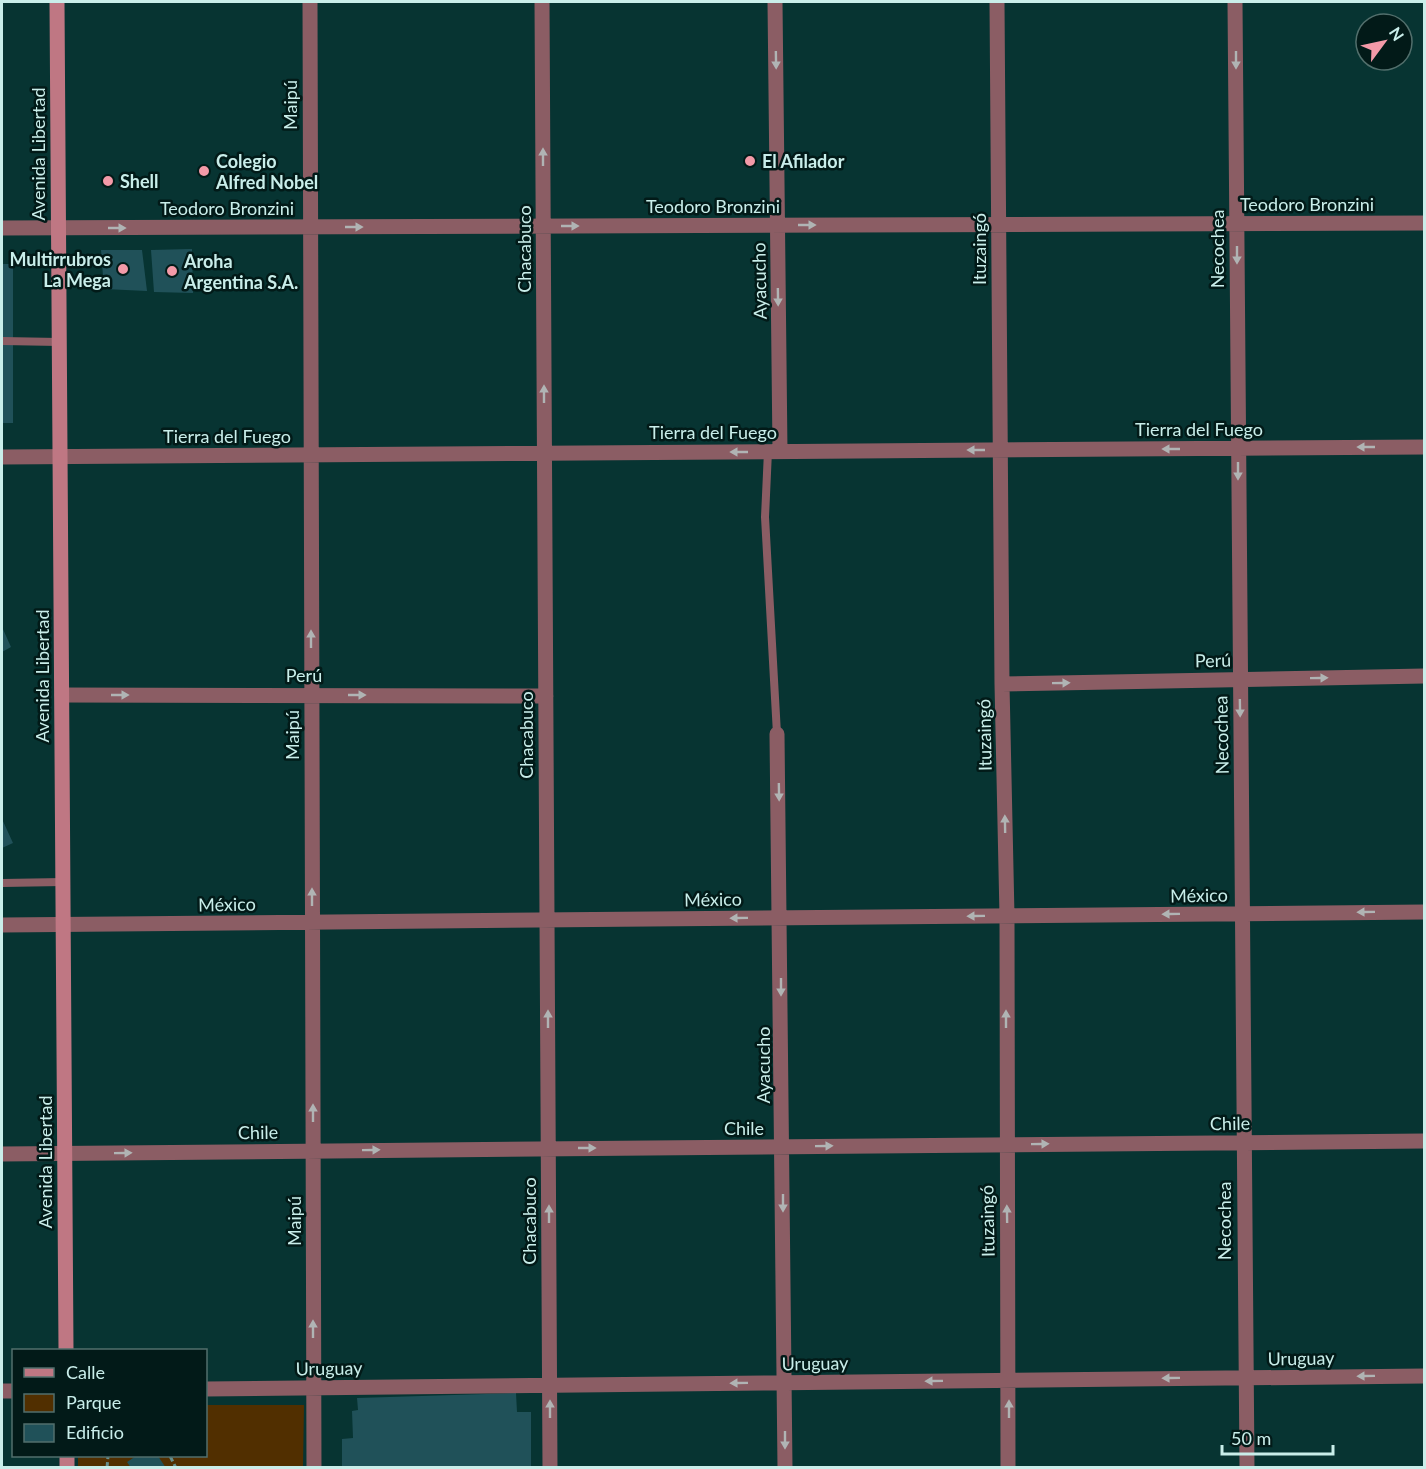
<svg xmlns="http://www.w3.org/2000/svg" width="1426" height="1469" viewBox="0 0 1426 1469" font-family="Lato,sans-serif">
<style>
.green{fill:#512f00}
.building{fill:#205159}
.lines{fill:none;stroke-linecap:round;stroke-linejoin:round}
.path{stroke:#668f8c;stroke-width:3;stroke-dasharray:6 3;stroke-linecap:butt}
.lane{stroke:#8b5d64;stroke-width:8}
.street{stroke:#8b5d64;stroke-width:15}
.secondary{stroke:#bf7783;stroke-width:15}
.oneway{fill:#b0b4b4}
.poi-dot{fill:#f39aa8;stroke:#021a18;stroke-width:2}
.labels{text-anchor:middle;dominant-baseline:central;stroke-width:5;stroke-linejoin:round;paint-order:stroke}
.street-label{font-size:18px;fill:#c9eeea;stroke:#021a18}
.poi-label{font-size:18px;font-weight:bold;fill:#c9eeea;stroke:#021a18;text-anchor:start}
</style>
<rect width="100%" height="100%" fill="#073432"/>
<path class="green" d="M206,1405H304L303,1467H78V1456H206Z"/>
<path class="building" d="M192,249L193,293L154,292L151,250Z
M101,250H142L147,291L104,289Z
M2,264H13V423H2Z
M2,627L11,647L2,652Z
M2,819L13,843L2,848Z
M516,1393L517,1412H531V1468H342V1439L353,1438L352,1411L358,1410L357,1398Z
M136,1456H158L166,1468H131L127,1462Z"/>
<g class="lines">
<path class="path" d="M170,1456L176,1468
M107,1468L108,1456"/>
<path class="lane" d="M2,341L59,342
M768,451L765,517L777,734
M2,883L63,882"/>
<path class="street" d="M310,2L314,1468
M542,2L550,1468
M775,2L780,451
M997,2L1002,684L1007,916L1008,1468
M1235,2L1247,1468
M2,228L1424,223
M2,457L1424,447
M1002,684L1424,676
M62,695L546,696
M777,734L785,1468
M2,925L1424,912
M2,1154L1424,1141
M206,1389L1424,1376
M2,1391H14"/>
<path class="secondary" d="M57,2L66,1350
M67,1456V1468"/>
</g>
<defs><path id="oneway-solid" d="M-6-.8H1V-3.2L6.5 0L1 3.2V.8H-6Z" transform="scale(1.5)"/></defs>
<g class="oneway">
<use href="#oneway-solid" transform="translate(776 60) rotate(89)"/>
<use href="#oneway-solid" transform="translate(1236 60) rotate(90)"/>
<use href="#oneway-solid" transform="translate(543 157) rotate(-90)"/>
<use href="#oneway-solid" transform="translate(807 225)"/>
<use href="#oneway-solid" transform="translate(570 226)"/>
<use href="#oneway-solid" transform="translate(354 227)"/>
<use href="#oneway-solid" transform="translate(117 228)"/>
<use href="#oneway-solid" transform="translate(1237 255) rotate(90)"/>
<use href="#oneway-solid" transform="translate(778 297) rotate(89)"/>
<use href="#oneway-solid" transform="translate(544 394) rotate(-90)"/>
<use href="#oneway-solid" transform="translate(1366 447) rotate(180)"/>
<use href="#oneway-solid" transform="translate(1171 449) rotate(180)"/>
<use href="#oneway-solid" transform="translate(976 450) rotate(180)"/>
<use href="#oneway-solid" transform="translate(739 452) rotate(180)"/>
<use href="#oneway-solid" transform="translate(1238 471) rotate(90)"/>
<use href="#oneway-solid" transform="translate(311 639) rotate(-90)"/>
<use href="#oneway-solid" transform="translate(1319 678) rotate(-1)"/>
<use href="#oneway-solid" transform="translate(1061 683) rotate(-1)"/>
<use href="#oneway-solid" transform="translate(120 695)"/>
<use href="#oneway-solid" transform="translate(357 695)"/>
<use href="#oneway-solid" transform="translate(1240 708) rotate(89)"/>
<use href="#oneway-solid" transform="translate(779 792) rotate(89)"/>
<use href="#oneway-solid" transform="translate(1005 824) rotate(-91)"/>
<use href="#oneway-solid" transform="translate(312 897) rotate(-90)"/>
<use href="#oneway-solid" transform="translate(1366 912) rotate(179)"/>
<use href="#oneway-solid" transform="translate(1171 914) rotate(179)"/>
<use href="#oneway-solid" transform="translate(976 916) rotate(179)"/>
<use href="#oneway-solid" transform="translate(739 918) rotate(179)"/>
<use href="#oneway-solid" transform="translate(781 987) rotate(90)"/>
<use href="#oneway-solid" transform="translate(548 1019) rotate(-90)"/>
<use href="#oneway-solid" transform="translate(1006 1019) rotate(-90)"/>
<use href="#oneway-solid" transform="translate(313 1113) rotate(-90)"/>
<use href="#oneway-solid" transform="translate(1040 1144) rotate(-1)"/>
<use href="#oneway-solid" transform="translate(824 1146) rotate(-1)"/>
<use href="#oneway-solid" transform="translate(587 1148)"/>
<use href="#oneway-solid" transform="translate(371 1150) rotate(-1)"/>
<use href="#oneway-solid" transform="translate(123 1153) rotate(-1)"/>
<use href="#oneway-solid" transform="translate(783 1203) rotate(90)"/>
<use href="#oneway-solid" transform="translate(549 1214) rotate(-90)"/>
<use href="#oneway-solid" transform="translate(1007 1214) rotate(-91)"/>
<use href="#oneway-solid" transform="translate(313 1329) rotate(-90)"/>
<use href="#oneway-solid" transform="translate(1366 1376) rotate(179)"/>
<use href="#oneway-solid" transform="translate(1171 1378) rotate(179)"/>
<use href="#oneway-solid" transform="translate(934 1381) rotate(179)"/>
<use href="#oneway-solid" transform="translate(739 1383) rotate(179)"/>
<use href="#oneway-solid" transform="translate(550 1409) rotate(-90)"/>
<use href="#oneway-solid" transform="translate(1009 1409) rotate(-90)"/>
<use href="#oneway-solid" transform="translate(785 1440) rotate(90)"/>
</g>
<g class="poi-dot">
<circle cx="750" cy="161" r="6"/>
<circle cx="204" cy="171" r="6"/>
<circle cx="108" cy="181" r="6"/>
<circle cx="123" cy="269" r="6"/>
<circle cx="172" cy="271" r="6"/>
</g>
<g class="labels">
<g class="street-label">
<text transform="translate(290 105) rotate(-90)">Maipú</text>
<text transform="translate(38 154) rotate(-90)">Avenida Libertad</text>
<text x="1307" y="204">Teodoro Bronzini</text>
<text x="713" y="206">Teodoro Bronzini</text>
<text x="227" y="208">Teodoro Bronzini</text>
<text transform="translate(524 249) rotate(-90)">Chacabuco</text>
<text transform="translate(979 249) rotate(-90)">Ituzaingó</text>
<text transform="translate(1217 249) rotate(-90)">Necochea</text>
<text transform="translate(759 281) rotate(-91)">Ayacucho</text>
<text x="1199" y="429">Tierra del Fuego</text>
<text x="713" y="432">Tierra del Fuego</text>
<text x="227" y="436">Tierra del Fuego</text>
<text transform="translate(1213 660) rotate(-1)">Perú</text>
<text x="304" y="675">Perú</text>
<text transform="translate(42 676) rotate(-90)">Avenida Libertad</text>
<text transform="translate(292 735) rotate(-90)">Maipú</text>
<text transform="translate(526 735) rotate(-90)">Chacabuco</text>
<text transform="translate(984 735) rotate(-91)">Ituzaingó</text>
<text transform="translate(1221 735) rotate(-91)">Necochea</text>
<text transform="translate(1199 895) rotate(-1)">México</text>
<text transform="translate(713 899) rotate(-1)">México</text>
<text transform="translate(227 904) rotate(-1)">México</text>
<text transform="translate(763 1065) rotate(-90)">Ayacucho</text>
<text transform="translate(1230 1123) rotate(-1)">Chile</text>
<text x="744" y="1128">Chile</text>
<text transform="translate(258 1132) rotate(-1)">Chile</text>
<text transform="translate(45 1162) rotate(-90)">Avenida Libertad</text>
<text transform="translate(294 1221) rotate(-90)">Maipú</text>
<text transform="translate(529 1221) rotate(-90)">Chacabuco</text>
<text transform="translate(987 1221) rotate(-91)">Ituzaingó</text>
<text transform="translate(1224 1221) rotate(-90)">Necochea</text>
<text transform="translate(1301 1358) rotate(-1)">Uruguay</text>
<text transform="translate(815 1363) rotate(-1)">Uruguay</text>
<text transform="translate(329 1368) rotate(-1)">Uruguay</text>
</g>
<g class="poi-label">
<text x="216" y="161">Colegio<tspan x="216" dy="21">Alfred Nobel</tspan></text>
<text x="762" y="161">El Afilador</text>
<text x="120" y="181">Shell</text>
<text x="111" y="259" text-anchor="end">Multirrubros<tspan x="111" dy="21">La Mega</tspan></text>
<text x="184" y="261">Aroha<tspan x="184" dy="21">Argentina S.A.</tspan></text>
</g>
</g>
<rect width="1426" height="1469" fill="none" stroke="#c9eeea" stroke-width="6"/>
<rect x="12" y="1349" width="195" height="108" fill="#021a18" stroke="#526f6c" stroke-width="1.5"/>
<rect x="24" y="1368" width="30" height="9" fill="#bf7783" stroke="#526f6c" stroke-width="1.5"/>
<text x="66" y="1379" font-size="18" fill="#c9eeea">Calle</text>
<rect x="24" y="1394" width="30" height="18" fill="#512f00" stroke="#526f6c" stroke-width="1.5"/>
<text x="66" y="1409" font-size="18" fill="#c9eeea">Parque</text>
<rect x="24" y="1424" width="30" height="18" fill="#205159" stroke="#526f6c" stroke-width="1.5"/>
<text x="66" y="1439" font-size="18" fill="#c9eeea">Edificio</text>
<g transform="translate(1384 42) rotate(57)"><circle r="28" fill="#021a18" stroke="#526f6c" stroke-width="1.5"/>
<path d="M0-4.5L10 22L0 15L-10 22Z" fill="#f39aa8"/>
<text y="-9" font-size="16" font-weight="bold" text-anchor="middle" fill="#c9eeea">N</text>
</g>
<path d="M1222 1445v9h111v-9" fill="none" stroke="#c9eeea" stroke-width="3"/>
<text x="1231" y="1445" font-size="18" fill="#c9eeea" stroke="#021a18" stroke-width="4.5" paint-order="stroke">50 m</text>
</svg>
